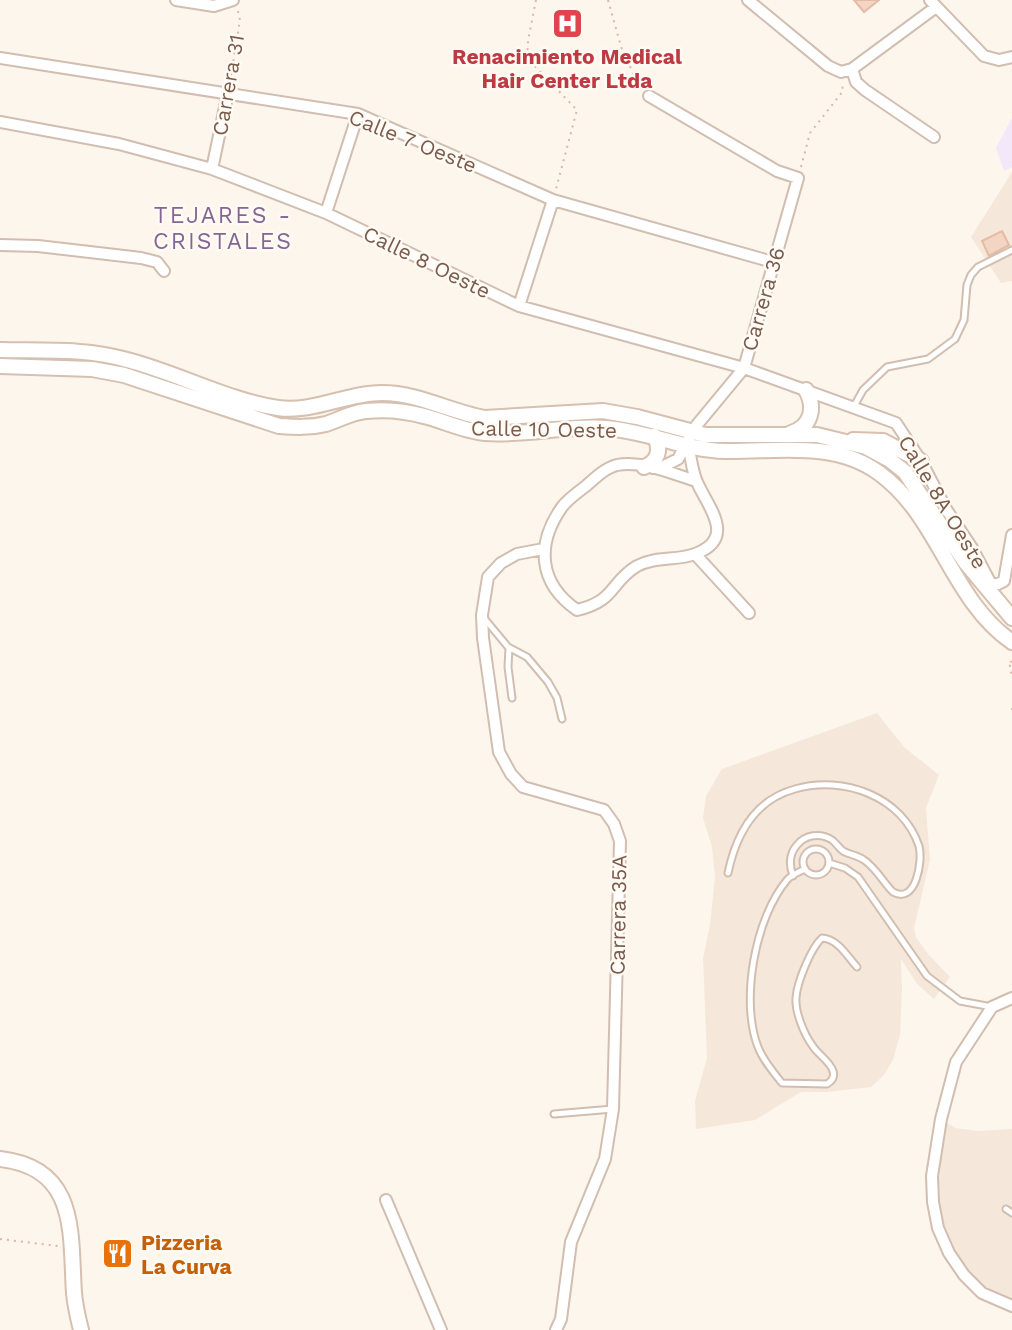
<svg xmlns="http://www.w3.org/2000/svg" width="1012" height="1330" viewBox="0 0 1012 1330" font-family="'Work Sans',sans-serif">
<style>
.residential{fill:#f5e8da}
.education{fill:#f3e8fa}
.building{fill:#f3d5c3;stroke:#e6bba3;stroke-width:2}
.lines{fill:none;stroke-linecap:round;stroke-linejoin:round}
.lane-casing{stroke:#d1beb0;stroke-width:9}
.street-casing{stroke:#d1beb0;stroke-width:14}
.secondary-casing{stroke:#d6c0b0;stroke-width:18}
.path{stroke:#d9b8a5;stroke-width:2;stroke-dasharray:2 5;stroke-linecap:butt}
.lane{stroke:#fff;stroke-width:5}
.street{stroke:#fff;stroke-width:10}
.secondary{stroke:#fff;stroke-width:14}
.labels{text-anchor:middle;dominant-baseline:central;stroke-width:5;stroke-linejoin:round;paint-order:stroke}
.health-label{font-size:21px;font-weight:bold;fill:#be3a42;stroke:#fffaf3}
.street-label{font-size:21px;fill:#7a5c4d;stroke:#fffaf3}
.food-label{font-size:21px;font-weight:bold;fill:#c56008;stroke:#fffaf3;text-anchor:start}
.neighbourhood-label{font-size:23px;letter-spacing:2px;fill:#846695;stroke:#fffaf3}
</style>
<rect width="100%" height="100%" fill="#fdf6ec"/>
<path class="residential" d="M1012,172V281L1001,283L971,237Z
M877,713L904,747L939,775L926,808L930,860L914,928L916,937L928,954L950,977L934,999L917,984L901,959L902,989L900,1035L893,1060L884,1075L871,1087L827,1092H801L755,1120L696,1129L695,1101L707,1058L703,958L710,925L715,877L712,847L703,818L706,796L722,769Z
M941,1119L955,1128L978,1131L1012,1129V1306L982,1293L964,1275L933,1202Z"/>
<path class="education" d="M1012,118V167L1004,171L996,148Z"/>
<path class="building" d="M854,0H879L864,12Z
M1002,231L1009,245L989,256L982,241Z"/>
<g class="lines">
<defs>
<path id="lane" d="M853,408L863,390L887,367L928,359L955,339L964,320L967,285L971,275L978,267L1012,250
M484,618L508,647L527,657L548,682L557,698L562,719
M509,648L508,667L512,698
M803 862a13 13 0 1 1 26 0a13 13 0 1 1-26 0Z
M829,863L845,868L858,877L927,976L960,1001L992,1007
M805,869C799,872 791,875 787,880C755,918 740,1001 758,1047C763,1060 773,1072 782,1083L827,1084C832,1081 835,1077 833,1071C830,1061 817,1054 812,1045C804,1034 795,1012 796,998C797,982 811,948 822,938C838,939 847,956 857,967
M728,873C736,835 754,800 795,789C843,775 902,796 919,846C923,861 916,905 893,892C883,882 876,868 864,860C857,855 850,855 843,851C839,848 836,843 832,840C820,832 805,835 797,845C789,854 789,865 793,876
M554,1114L613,1109
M1006,1209L1012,1213"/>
<path id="street" d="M176,0L214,6L233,0
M748,0L828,66L841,72L852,69L936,7
M930,0L984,56L999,60L1012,57
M0,58L358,114L553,200L773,262
M852,69L856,82L865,90L934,137
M649,96L777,171L798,178L744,368L696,426L678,459L662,467L653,468
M0,122L119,144L212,169L326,213L519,306L744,368L896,423L921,461L946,509L972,548L991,584H998L1004,581L1012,535
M212,169L228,93
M326,213L358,114
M0,245L38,246L141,258L157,262L164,271
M519,306L553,200
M688,445C691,457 692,471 697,482C707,506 738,538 695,554C677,561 655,556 637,566C610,582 616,601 577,610C538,583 536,544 562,507C568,499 578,492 586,486C595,478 605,468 617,465C642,460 673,474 696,481
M543,549L517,554L501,563L488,577L482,615L483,638L499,752L511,774L523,787L604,810L614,824L620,841L613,1109L605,1159L571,1242L561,1319L556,1330
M695,554L749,613
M1012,998L992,1007L956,1062L941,1119L932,1176L933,1202L938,1228L949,1253L964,1275L982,1293L1012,1306
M386,1200L441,1330"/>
<path id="secondary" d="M0,350C42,351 86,348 127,360C178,373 226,400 278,408C313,413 346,393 382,393C419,393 450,412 485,418L603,411L637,417L705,435H817L866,447L890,460L905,472L966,563L1012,618
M0,366L92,369L124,375L279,426C295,427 310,428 326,424C339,420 352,412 366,411C385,409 406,411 424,416C444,421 464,431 485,433C525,436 566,425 606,428C647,431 685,450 725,451C777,452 834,440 879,473C939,516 951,600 1012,642
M791,433C811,427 816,408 806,390
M853,440L883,441L921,461
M644,467C658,462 662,449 654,436
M0,1159C79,1168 70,1234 74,1293C75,1305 78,1318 81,1330"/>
</defs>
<use href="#lane" class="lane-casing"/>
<use href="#street" class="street-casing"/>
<use href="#secondary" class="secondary-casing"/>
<path class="path" d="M536,0L528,41L527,58L577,110L556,189
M608,0L622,50L640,87
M230,82L240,20L238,11
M801,167L810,133L843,91L842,84
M1012,662L1009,661L1012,678
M1012,708V713
M0,1239L58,1246"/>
<use href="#lane" class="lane"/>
<use href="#street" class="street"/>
<use href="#secondary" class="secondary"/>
</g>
<defs>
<symbol id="hospital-square" viewBox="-11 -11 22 22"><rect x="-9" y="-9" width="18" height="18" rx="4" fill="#e0444e" stroke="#fffaf3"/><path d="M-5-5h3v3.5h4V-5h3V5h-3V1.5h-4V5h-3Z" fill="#fff"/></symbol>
<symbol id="restaurant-square" viewBox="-11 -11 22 22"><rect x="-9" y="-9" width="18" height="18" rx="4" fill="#e8710a" stroke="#fffaf3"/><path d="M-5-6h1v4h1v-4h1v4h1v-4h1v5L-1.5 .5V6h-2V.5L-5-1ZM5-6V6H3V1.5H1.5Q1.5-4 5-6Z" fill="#fff"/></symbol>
</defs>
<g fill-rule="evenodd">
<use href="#hospital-square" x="550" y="6" width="35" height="35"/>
<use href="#restaurant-square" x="100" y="1236" width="35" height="35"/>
</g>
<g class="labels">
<g class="health-label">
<text x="567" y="56">Renacimiento Medical<tspan x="567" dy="24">Hair Center Ltda</tspan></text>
</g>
<g class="street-label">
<text transform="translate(228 85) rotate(-80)">Carrera 31</text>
<text transform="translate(413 141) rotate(22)">Calle 7 Oeste</text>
<text transform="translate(427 262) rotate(26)">Calle 8 Oeste</text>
<text transform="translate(763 299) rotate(-74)">Carrera 36</text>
<text transform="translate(544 429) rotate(1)">Calle 10 Oeste</text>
<text transform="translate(943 502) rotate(59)">Calle 8A Oeste</text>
<text transform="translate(618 915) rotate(-89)">Carrera 35A</text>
</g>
<g class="food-label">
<text x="141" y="1242">Pizzeria<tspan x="141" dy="24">La Curva</tspan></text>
</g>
<g class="neighbourhood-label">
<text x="223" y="215">TEJARES -<tspan x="223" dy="26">CRISTALES</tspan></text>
</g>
</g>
</svg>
